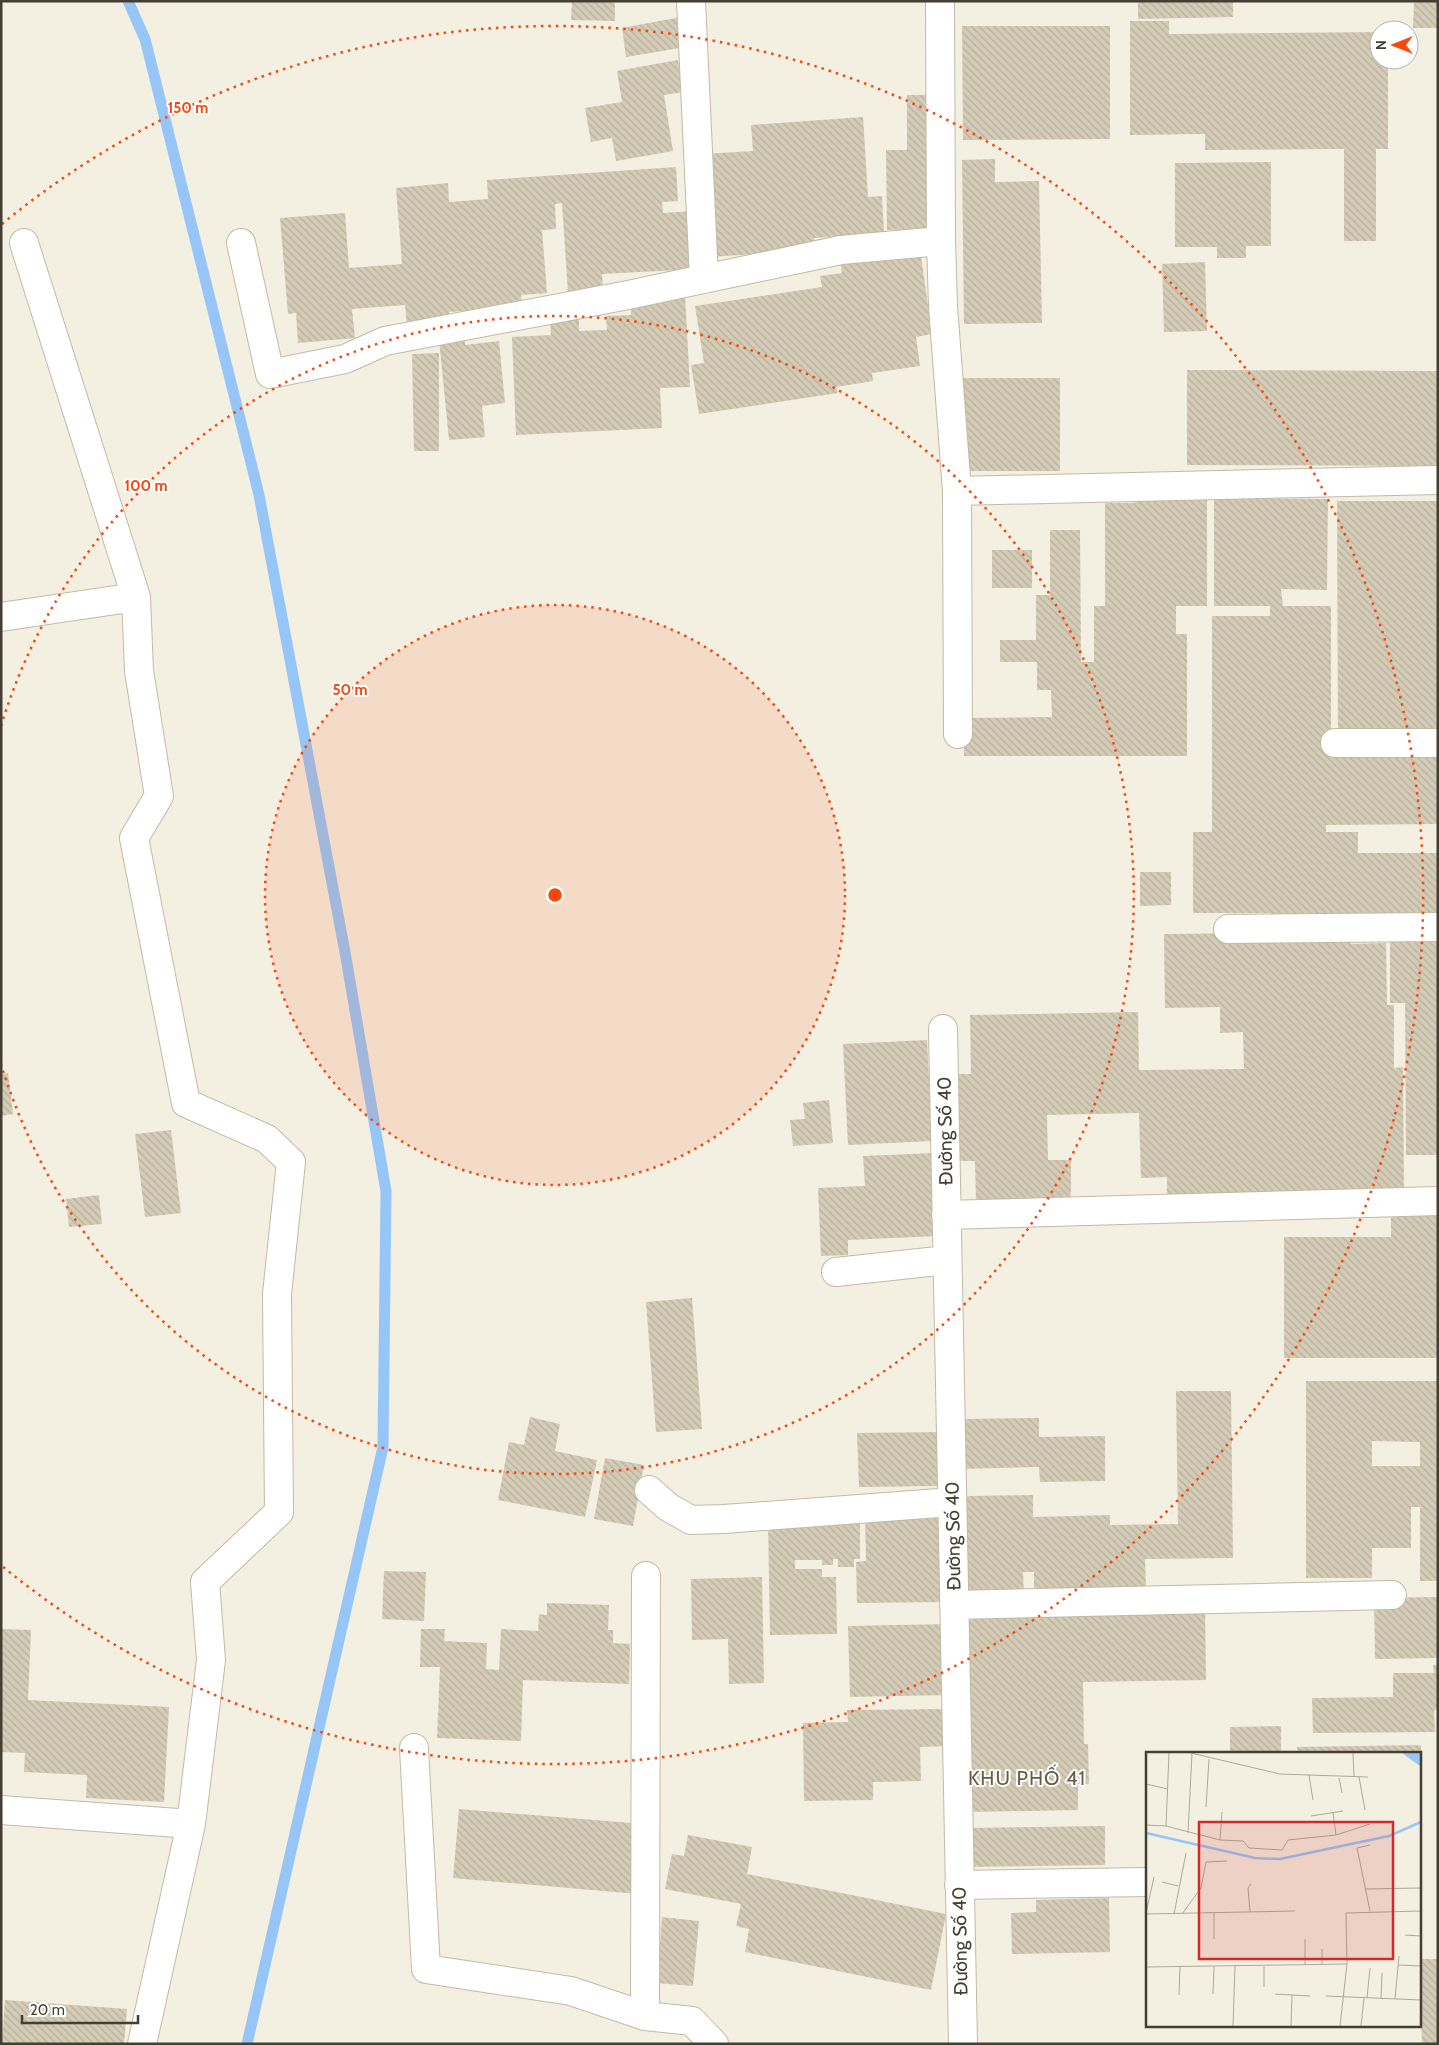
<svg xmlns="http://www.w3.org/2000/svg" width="1439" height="2045" viewBox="0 0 1439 2045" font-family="Cabin,sans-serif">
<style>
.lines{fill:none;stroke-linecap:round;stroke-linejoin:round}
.stream{stroke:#96c6f7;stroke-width:11}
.building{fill:url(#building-back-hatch);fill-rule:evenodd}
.minor-casing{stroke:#c1bba6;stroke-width:30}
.minor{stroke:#fff;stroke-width:28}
.ring{fill:none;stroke:#f6470e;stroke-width:2.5;stroke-dasharray:2.5 5}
.labels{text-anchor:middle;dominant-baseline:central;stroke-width:4;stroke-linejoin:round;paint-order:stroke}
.street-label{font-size:19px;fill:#443f32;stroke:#fff}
.neighbourhood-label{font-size:20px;letter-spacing:1px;fill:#685e48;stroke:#fff}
.inset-river{fill:none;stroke:#96c6f7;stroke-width:2.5}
.inset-road{fill:none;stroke:#ada99b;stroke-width:1}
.view{fill:#d62828;fill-opacity:0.15;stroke:#d62828;stroke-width:2.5}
.inset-edge{fill:none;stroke:#443f32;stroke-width:2.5}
.centre{fill:#f6470e;stroke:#fff;stroke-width:2.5}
.ring-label{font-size:15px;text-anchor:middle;font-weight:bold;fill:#f6470e;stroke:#fff;stroke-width:4;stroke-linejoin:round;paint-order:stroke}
</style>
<defs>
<pattern id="building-back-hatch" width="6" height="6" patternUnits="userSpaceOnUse" patternTransform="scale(1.25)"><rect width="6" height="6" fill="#d4ccb6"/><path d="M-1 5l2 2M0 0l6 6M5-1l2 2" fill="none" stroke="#b7b09d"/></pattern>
</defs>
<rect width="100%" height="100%" fill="#f3efe1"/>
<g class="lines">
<path class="stream" d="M128,1L145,39L259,495L345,952L386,1191L383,1447L247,2044"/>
</g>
<path class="building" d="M572,1H615V21L571,20Z
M1138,1H1233V17L1138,19Z
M1414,1H1438V28H1413Z
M681,17L686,47L626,57L622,28Z
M1130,21H1169V34L1379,32V60H1388V149H1376V241H1344V149L1205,150V134L1130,135Z
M962,26H1110V139L963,140Z
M678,60L683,92L664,95L673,151L616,161L612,138L591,142L585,108L622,102L617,71Z
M907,95H927V150L938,229L887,230L886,150H907Z
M863,117L868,197L882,196L884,233L814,238L815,250L710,257L703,154L753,151L751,125Z
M995,159V182L1039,181L1042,323L964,324L962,160Z
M1271,162V246H1246V258H1217V247H1175V163Z
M676,167L678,201L662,202L663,213L694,211L697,269L602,274L603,290L568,293L562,203L555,204L556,229L542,230L547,293L521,295L522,307L449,312L450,322L407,325L405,305L352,309L355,338L298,343L296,313L288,314L280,218L345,213L349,268L402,264L396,188L448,183L449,202L488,199L487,180Z
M920,249L932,334L916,337L920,366L872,373L873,381L836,387L838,393L699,414L691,365L704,363L695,306L822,287L820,276L842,273L840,261Z
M1205,262L1207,331L1164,332L1162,264Z
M685,295L690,387L660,388L662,428L516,435L512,337L551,335L550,320L579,319V331L607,330L606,316L631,315V298Z
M465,337V345L499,341L505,403L482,406L485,437L449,440L439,339Z
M439,353V451H414L412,354Z
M1187,370L1438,371V466L1187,465Z
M957,378H1060V471H957Z
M1207,491V606H1176V634H1187V756H964V718L1052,717L1051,690H1037V662H1000V640H1036V595H1050V530H1080L1081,662H1094V606H1105V503H1135V492Z
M1214,498L1328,499L1327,590L1281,589L1283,606H1331V746H1438V824L1326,825V832H1358V853H1438V925L1271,926V913H1193V832H1212V616H1270V606H1214Z
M1337,501H1438V740H1338Z
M992,550H1032V588H992Z
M1140,872H1171V905L1140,906Z
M1390,929H1438V1155H1406L1405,1003H1390Z
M1351,932V944L1386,943L1387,1005H1394V1068L1403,1067L1404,1192L1167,1195V1177L1141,1178L1139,1113L1047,1115L1048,1160H1071V1201L976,1202L975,1161H954V1074H971L970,1015L1138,1012L1139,1070L1244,1069L1243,1032L1220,1033V1007L1165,1008L1164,934Z
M927,1040L932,1141L848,1145L843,1044Z
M8,1073L13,1114L1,1116V1074Z
M829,1100L833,1143L793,1146L790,1120L805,1119L803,1103Z
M171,1130L181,1213L145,1217L135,1134Z
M934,1153L938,1236L848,1240V1255L821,1256L818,1188L865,1186L863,1156Z
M99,1195L102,1224L69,1227L66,1199Z
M1391,1206H1438V1358H1284V1237H1391Z
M692,1298L702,1429L656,1432L646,1302Z
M1306,1381H1438V1581H1420V1507H1411V1548H1372V1578H1306ZM1372,1441L1420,1442V1466H1372Z
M1176,1391H1231L1233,1558L1145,1559L1146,1588L1034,1590V1572H1023L1024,1598L968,1600L966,1496L1033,1495V1517L1110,1515V1525L1178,1524Z
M530,1417L560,1424L555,1451L597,1460L585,1517L498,1500L509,1442L524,1445Z
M1039,1418V1437L1105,1436V1481L1040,1482L1039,1467L962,1469L961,1419Z
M938,1432L939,1486L859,1487L857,1433Z
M605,1458L644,1465L633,1526L594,1519Z
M943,1513L948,1602L857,1603L856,1562L866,1561L865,1514Z
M860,1523V1559H854V1567H838V1559H833V1565H822V1560H795V1569H822V1577H836L837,1634L770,1635L768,1524Z
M384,1571L426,1572L424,1621L382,1619Z
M762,1577L764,1683L729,1684L728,1639L692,1640L691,1579Z
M1438,1597V1658L1375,1659L1374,1598Z
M547,1603L609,1605L608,1630H613V1643L630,1644L629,1684L523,1680L521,1741L437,1738L440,1667H420L421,1629H445L444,1641L487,1643L486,1669L499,1670L501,1629L538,1631L539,1614L547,1615Z
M1205,1610L1206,1680L1083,1682L1084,1744H1088L1089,1784H1078V1810L968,1812L965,1614Z
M947,1624L948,1695L850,1697L848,1626Z
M1,1629L31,1630L28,1700L169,1707L164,1802L86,1798L87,1775L24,1772L25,1753L1,1752Z
M1433,1665H1438V1710H1434L1435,1732L1313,1733L1312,1698L1393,1697V1673H1434Z
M952,1709V1746L920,1747L921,1781L873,1782V1800L804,1801L803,1723L848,1722L847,1710Z
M1281,1726V1754H1230V1727Z
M1421,1745V1754H1298L1297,1747Z
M459,1809L644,1824L638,1894L453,1878Z
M1105,1826V1865L968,1867V1828Z
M688,1835L752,1847L747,1874L946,1914L931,1990L745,1952L749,1929L736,1926L741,1904L665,1889L672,1854L684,1856Z
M1109,1898L1110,1952L1012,1954L1011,1913L1036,1912V1900Z
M662,1917L699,1921L693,1986L657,1983Z
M1420,1959H1438V2044H1422Z
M5,2000L127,2009L124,2044H2Z"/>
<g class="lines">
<defs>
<path id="minor" d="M691,1L704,279
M940,1L941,241L943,306L957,491L958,734
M24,243L136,597L139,671L159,796L134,838L186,1103L267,1139L291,1162L277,1294L279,1512L205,1582L211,1660L191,1824L142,2044
M241,243L270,374L345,359L385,341L628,295L841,250L941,241
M957,491L1438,480
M1,617L136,597
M1335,743H1438
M1228,929L1438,927
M943,1029L963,2044
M946,1215L1438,1201
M836,1272L947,1260
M649,1490L668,1507L691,1520L724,1519L952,1502
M954,1605L1392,1595
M414,1748L426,1969L571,1991L645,2016L692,2021L714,2044
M1,1810L191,1824
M959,1885L1148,1882
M645,2016L646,1576"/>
</defs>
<use href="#minor" class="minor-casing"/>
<use href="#minor" class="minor"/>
</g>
<circle cx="555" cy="895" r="290" fill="#f6470e" fill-opacity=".12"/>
<g class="ring">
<circle cx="555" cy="895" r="290"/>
<path d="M1 726A579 579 0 1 1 1 1064"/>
<path d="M2 224A869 869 0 1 1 2 1566"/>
</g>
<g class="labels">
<g class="street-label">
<text transform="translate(945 1131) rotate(-91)">Đường Số 40</text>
<text transform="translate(953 1536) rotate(-91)">Đường Số 40</text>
<text transform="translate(960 1941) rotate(-91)">Đường Số 40</text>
</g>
<g class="neighbourhood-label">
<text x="1027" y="1778">KHU PHỐ 41</text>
</g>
</g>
<g transform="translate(1146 1752)">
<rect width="275" height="275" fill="#f3efe1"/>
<path d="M256,1H275V15L274,14Z" fill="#96c6f7"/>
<path class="inset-river" d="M0,81L109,106L134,107L243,84L275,70"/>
<path class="inset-road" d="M45,1L134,22L222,25M207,1L208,25M163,23L167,48M213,25L219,58M193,26L196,41M0,32L22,37M60,55L63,7M187,61L190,83M165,64L197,59M0,73L20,74L74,88L97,89L103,96L136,98L142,88L190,83L224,72M20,74L23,1M42,81L46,1M74,88L76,60M224,93L211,96L224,159M16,130L32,134M220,137L275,136M104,160L102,136L105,132M0,161L8,125M68,161V187M0,162L149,159M28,162L40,101M36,162L55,136L60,110L81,109M259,183L275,184M159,187V213M176,197V213M252,213L275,214M0,215L201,212M118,235V214M67,242L68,214M129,242L164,244M33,243L34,214M180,244L275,248M221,246L224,216M235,246L236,221M249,247L253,204M87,274L89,214M145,274L146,243M194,274L201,212L200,161L275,159M215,274L218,246"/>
<path class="view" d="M53,70H247V207H53Z"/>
<rect width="275" height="275" class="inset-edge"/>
</g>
<circle cx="555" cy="895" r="8" class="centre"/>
<g class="ring-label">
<text x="188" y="113">150 m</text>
<text x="146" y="491">100 m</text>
<text x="350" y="695">50 m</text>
</g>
<rect width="1439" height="2045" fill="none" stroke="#443f32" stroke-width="5"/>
<g transform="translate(1394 45) rotate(270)"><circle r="24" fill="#ffffff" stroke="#b4b2ad"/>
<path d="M0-4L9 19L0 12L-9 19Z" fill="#ff470c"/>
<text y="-8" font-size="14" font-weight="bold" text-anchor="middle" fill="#443f32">N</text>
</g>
<path d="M22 2015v8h116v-8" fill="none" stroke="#443f32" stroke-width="2.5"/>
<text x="30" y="2015" font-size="15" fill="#443f32" stroke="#ffffff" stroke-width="4" paint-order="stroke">20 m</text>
</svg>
